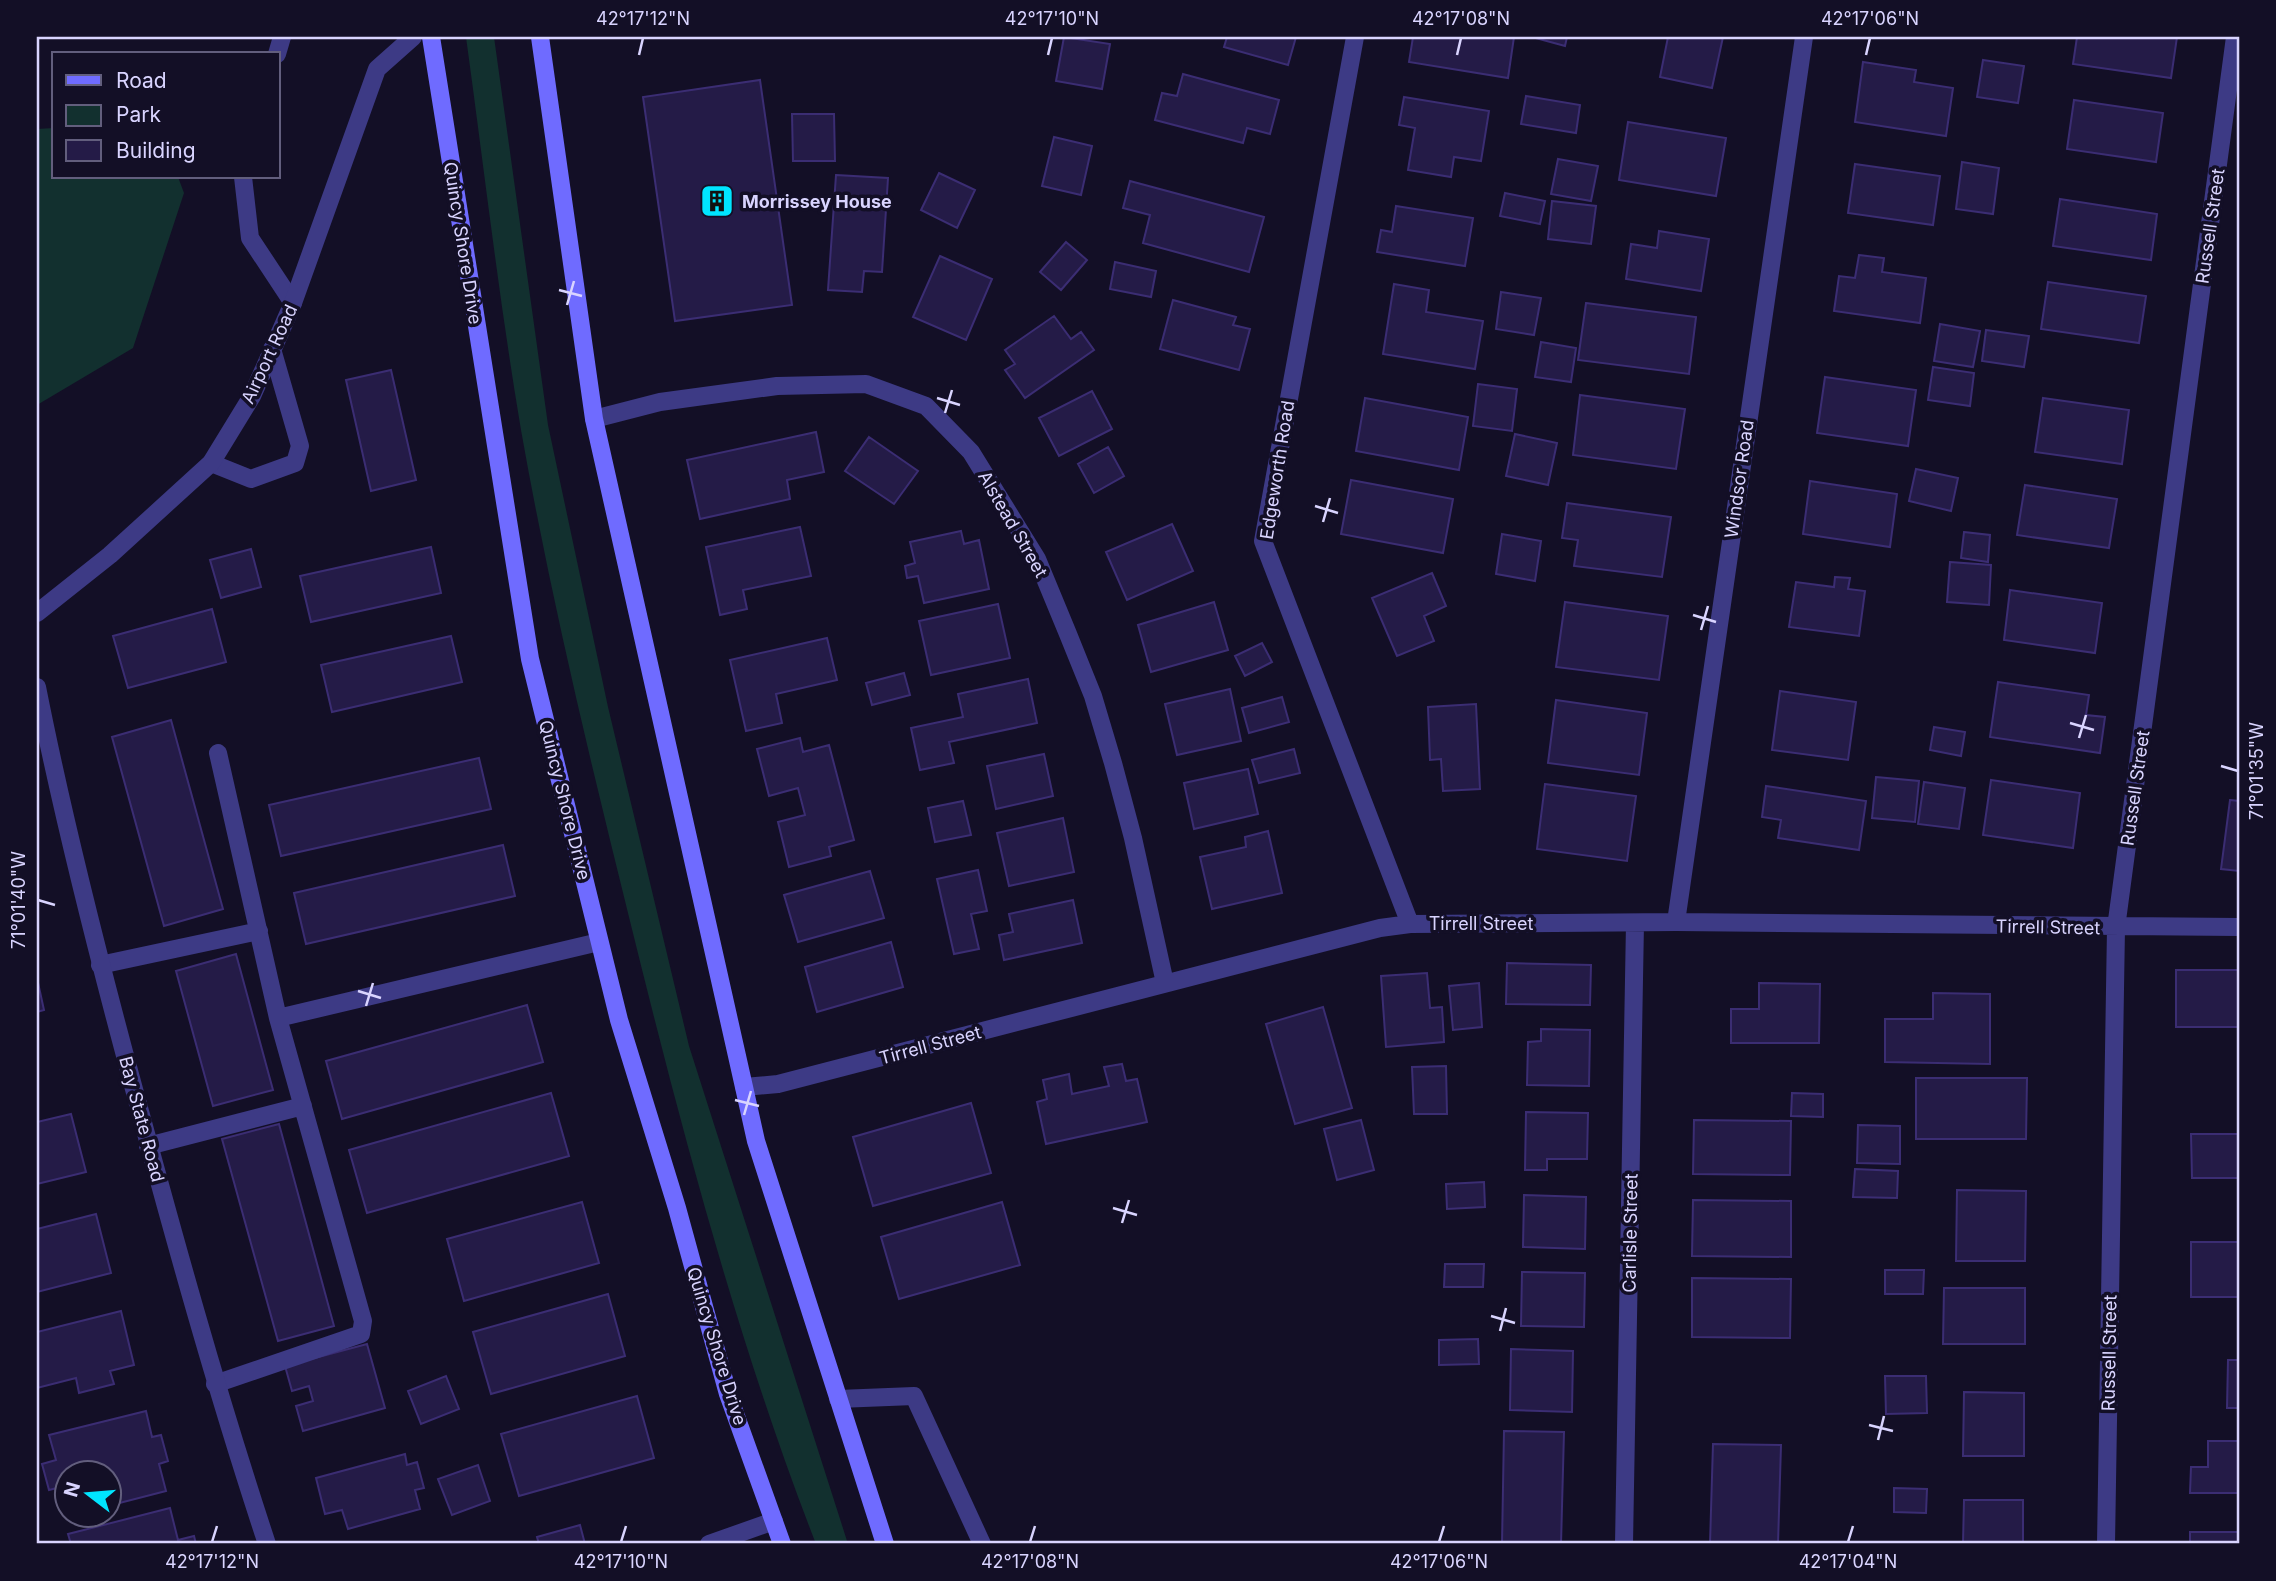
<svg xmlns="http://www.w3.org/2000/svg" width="2276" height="1581" viewBox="0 0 2276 1581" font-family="Inter,sans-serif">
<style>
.green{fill:#12302f}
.building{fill:#241b47;stroke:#3b2d73;stroke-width:2}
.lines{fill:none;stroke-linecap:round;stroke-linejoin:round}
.lane{stroke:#3d3a85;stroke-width:18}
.street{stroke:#3d3a85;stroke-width:18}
.secondary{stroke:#6f6bff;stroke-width:18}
.ticks{fill:none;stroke:#d9d4ff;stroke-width:2.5}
.labels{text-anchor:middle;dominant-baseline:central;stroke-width:7;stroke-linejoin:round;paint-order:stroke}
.poi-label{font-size:18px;font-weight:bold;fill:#d9d4ff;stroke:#130f26;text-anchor:start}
.street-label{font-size:18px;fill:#d9d4ff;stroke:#130f26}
.neatline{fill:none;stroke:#d9d4ff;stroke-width:2.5}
.ticks-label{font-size:18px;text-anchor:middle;fill:#d9d4ff}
</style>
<rect width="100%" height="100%" fill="#130f26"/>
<path class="green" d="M466,37H494L548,425L608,707L689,1046L848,1544H816C737,1341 681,1128 629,917C589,756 550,594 521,430C499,300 484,168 466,37Z
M54,128V177H178L184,193L133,348L37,405V129Z"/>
<path class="building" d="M1064,37L1110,44L1102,89L1056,81Z
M1227,37H1296L1288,65L1224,47Z
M1413,37H1514L1508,78L1409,62Z
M1532,37H1567L1565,46Z
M1668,37H1723L1712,88L1660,77Z
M2077,37H2177L2171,78L2073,64Z
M1983,60L2024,66L2018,103L1977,97Z
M1863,62L1916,70L1914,82L1953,88L1946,136L1855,122Z
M1183,74L1279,100L1270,134L1247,128L1243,143L1155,120L1162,93L1177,96Z
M760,80L792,305L675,321L643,97Z
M1526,96L1580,105L1576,133L1521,124Z
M1404,97L1489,111L1481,161L1454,157L1451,177L1408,170L1415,128L1399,125Z
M2074,100L2163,113L2156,162L2067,149Z
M792,114H834L835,161H793Z
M1628,122L1726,138L1716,196L1619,180Z
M1054,137L1092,146L1081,195L1042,186Z
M1558,159L1598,166L1591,201L1551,194Z
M1962,162L1999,168L1993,214L1956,209Z
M1855,164L1940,176L1933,225L1848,213Z
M939,173L975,190L957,228L921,210Z
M836,175L888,178L882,272L864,271L862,292L828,290Z
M1130,181L1264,217L1249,272L1143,243L1150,215L1123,208Z
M1505,193L1545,201L1540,224L1500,216Z
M2060,199L2157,214L2151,260L2053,246Z
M1552,201L1596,206L1591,244L1548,239Z
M1396,206L1473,218L1465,266L1377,252L1381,230L1392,232Z
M1659,231L1709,239L1701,291L1626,279L1631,244L1657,248Z
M1066,242L1087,260L1061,290L1040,272Z
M1859,255L1884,258L1882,272L1926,278L1920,323L1834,311L1839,276L1855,278Z
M940,256L992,279L966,340L913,317Z
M1115,262L1156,271L1151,297L1110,289Z
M2048,282L2146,296L2139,343L2041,329Z
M1394,284L1429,290L1426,312L1483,321L1475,369L1383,354Z
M1501,292L1541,298L1534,335L1496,329Z
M1173,300L1236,317L1233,325L1250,329L1239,370L1160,349Z
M1586,303L1696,317L1689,374L1578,360Z
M1054,316L1071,339L1081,332L1094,350L1025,398L1005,370L1015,364L1005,350Z
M1940,324L1980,331L1973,367L1934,361Z
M1986,330L2029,336L2024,367L1982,361Z
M1541,342L1576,348L1571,382L1535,377Z
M1933,367L1974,373L1970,406L1928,400Z
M391,370L416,480L371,491L346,380Z
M1825,377L1916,390L1908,446L1817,433Z
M1478,384L1517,389L1512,431L1473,426Z
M1092,391L1112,429L1059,456L1039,418Z
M1580,395L1685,409L1676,469L1573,455Z
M1365,398L1468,417L1459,470L1356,451Z
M2043,398L2129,410L2122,464L2035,452Z
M816,432L824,472L787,480L790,499L700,519L687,460Z
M1515,434L1557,443L1548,485L1506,476Z
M869,437L918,471L894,504L845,471Z
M1108,447L1124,476L1094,493L1078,464Z
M1916,469L1958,478L1951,511L1909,501Z
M1351,480L1453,499L1443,553L1341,534Z
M1810,481L1897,494L1890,547L1803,534Z
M2025,485L2117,499L2109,548L2017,535Z
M1567,503L1671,517L1662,577L1574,566L1578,540L1562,538Z
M1172,524L1193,571L1127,600L1106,552Z
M800,527L811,576L743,590L747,609L720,615L706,547Z
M961,531L964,544L979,540L989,589L924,603L918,576L907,578L905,566L915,563L910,542Z
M1964,532L1990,535L1988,562L1961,558Z
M1502,534L1541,541L1535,581L1496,574Z
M431,547L441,593L311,622L300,576Z
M251,549L261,587L221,598L210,560Z
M1950,562L1991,565L1989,605L1947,602Z
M1432,573L1446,606L1424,616L1434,641L1397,656L1372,598Z
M1835,577L1850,578L1848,589L1865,591L1859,636L1789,627L1796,582L1834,587Z
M2010,590L2102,603L2095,653L2004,640Z
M1214,602L1228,650L1151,672L1138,625Z
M1565,602L1668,616L1659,680L1556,667Z
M998,604L1010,658L931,675L919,621Z
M212,609L226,662L128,688L113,636Z
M451,636L462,682L332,712L321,665Z
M827,638L837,680L776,694L782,723L746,731L730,660Z
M1262,643L1272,662L1245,676L1235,656Z
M904,673L910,695L872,705L866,683Z
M1028,679L1037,723L949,742L954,763L920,770L911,728L963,717L958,694Z
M1998,682L2089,695L2086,715L2105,717L2100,753L1990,737Z
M1230,689L1241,741L1177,755L1165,704Z
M1780,691L1856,702L1848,760L1772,750Z
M1282,697L1289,722L1249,733L1242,708Z
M1556,700L1647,713L1639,775L1548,763Z
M1476,704L1480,789L1443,791L1441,759L1430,760L1428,707Z
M171,720L223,909L164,926L112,737Z
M1934,727L1965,732L1961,756L1930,750Z
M800,738L803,752L829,745L854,840L829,847L831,856L789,867L778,822L805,815L798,788L769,796L757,749Z
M1294,749L1300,773L1259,783L1252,760Z
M1044,754L1053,796L996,809L987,766Z
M479,758L491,809L281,856L269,805Z
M1248,769L1258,814L1194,829L1184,783Z
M1876,777L1919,781L1915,822L1872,818Z
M1991,780L2080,793L2073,848L1983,835Z
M1924,782L1965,788L1959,829L1918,824Z
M1545,784L1636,796L1627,861L1537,849Z
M1766,786L1866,801L1859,850L1778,838L1781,820L1762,817Z
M2230,800L2239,801V871L2221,869Z
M963,801L971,835L935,842L928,808Z
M1063,818L1074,872L1009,886L997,833Z
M1268,831L1282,893L1212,909L1200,857L1246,847L1245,837Z
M503,845L515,896L306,944L294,893Z
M978,870L987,911L971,914L979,949L954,954L937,879Z
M870,871L884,918L798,942L784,895Z
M1073,900L1082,943L1004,960L999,935L1013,932L1009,914Z
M891,942L903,987L817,1012L805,967Z
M236,954L273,1090L213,1106L176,971Z
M1507,963L1591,965L1590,1005L1506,1004Z
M2176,970H2239V1027H2176Z
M1427,973L1430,1008L1442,1007L1444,1042L1386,1047L1381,976Z
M37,978L44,1010L37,1012Z
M1479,983L1482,1027L1453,1030L1449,986Z
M1759,983L1820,984L1819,1043H1731V1009H1759Z
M1933,993L1990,994V1064L1885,1062V1019H1933Z
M527,1005L543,1062L342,1119L326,1061Z
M1323,1007L1352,1108L1295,1124L1266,1024Z
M1541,1029L1590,1030L1589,1086L1527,1085L1528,1042L1541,1041Z
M1122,1064L1126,1081L1137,1079L1147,1122L1046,1144L1037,1102L1047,1099L1043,1080L1069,1074L1072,1094L1109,1086L1104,1067Z
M1446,1066L1447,1114H1414L1412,1067Z
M1916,1078H2027L2026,1139H1916Z
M551,1093L569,1156L367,1213L349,1150Z
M1792,1093L1823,1094V1117L1791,1116Z
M971,1103L991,1173L873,1206L853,1137Z
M1526,1112L1588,1113L1587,1159H1547V1170H1525Z
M71,1114L86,1172L37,1184V1122Z
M1361,1120L1374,1170L1337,1180L1324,1129Z
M1694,1120L1791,1121L1790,1175L1693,1174Z
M279,1124L334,1326L278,1341L222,1139Z
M1858,1125L1900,1126V1164L1857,1163Z
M2191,1134H2239V1178H2192Z
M1855,1169L1898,1171L1897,1198L1853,1197Z
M1484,1182L1485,1207L1447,1209L1446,1184Z
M1957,1190L2026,1191L2025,1261H1956Z
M1524,1195L1586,1197L1585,1249L1523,1247Z
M1693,1200L1791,1201V1257L1692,1256Z
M582,1202L599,1263L464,1301L447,1239Z
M1002,1202L1020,1265L899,1299L881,1237Z
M96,1214L111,1273L37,1292V1229Z
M2191,1242H2239V1297H2191Z
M1445,1264H1484L1483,1287H1444Z
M1885,1270H1924L1923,1294H1885Z
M1522,1272L1585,1273L1584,1327L1521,1326Z
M1692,1278L1791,1279L1790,1338L1692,1337Z
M1944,1288H2025V1344H1943Z
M608,1294L625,1356L491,1394L473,1332Z
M121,1311L134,1365L110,1371L114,1384L79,1393L76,1378L37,1388V1332Z
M1478,1339L1479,1364L1439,1365V1340Z
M367,1344L385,1408L303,1431L296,1406L313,1401L309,1386L292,1391L285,1366Z
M1511,1349L1573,1351L1572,1412L1510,1410Z
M2228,1360H2239V1408H2227Z
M446,1376L459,1409L421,1424L408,1391Z
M1885,1376H1926L1927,1413L1886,1414Z
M1964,1392L2024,1393V1456H1963Z
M637,1396L654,1458L519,1496L501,1434Z
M146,1411L152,1437L161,1435L168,1461L159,1464L166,1491L108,1506V1472H66V1507L61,1487L49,1490L42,1464L56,1460L49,1435Z
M1504,1431L1564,1432L1561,1544H1502Z
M2208,1441H2239V1493H2190L2191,1467H2208Z
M1713,1444L1781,1445L1778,1544H1710Z
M405,1454L407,1465L417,1462L424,1488L415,1490L420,1509L348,1529L342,1510L325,1514L316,1478Z
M478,1465L490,1501L452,1515L438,1479Z
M1894,1488L1927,1489L1926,1513L1894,1512Z
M1964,1500H2023V1544H1963Z
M170,1508L178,1540L194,1536L196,1544H71L68,1534Z
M580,1525L585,1544H539L537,1537Z
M2190,1532H2239V1544H2190Z"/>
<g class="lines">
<path class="lane" d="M277,54L282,37
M243,177L250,238L293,303
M211,463L251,479L295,463L300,446L272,349
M218,753L278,1018L599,942
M100,965L259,931
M148,1146L303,1106
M215,1384L361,1334L363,1321L278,1018
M838,1399L914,1396L982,1544
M709,1544L774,1521"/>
<path class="street" d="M1355,37L1263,541L1410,924
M594,419L660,402L777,386L866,384L926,406L971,452L1037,559L1068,634L1093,696L1113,763L1133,838L1165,983
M37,613L110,555L211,463L252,396L293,303L377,69L413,37
M37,687C63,819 96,948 131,1078C173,1234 216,1390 267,1544
M1676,922L1804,37
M744,1087L778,1084L1380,928L1410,924L1676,922L2239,927
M1624,1544L1635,923
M2106,1544L2116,928L2235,37"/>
<path class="secondary" d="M431,37L530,659L619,1020L677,1208L728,1394L782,1544
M540,37L594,419L744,1087L756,1141L885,1544"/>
</g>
<path class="ticks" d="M639,55L643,38M1048,55L1052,38M1457,55L1461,38M1866,55L1870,38M559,290L582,296M567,305L574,281M937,398L960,405M945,413L952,390M1315,506L1338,513M1323,522L1330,498M1693,615L1716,622M1701,630L1708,606M2070,723L2094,730M2079,738L2086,715M2221,766L2238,771M38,900L55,905M358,991L381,998M366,1006L373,983M735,1100L759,1106M744,1115L751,1091M1113,1208L1137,1215M1122,1223L1129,1200M1491,1316L1515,1323M1500,1331L1506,1308M1869,1425L1893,1431M1878,1440L1884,1416M212,1542L217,1526M621,1542L626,1526M1030,1542L1035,1526M1439,1542L1444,1526M1848,1542L1853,1526"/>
<defs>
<symbol id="building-square" viewBox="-11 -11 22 22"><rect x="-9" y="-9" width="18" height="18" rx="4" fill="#00e5ff" stroke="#130f26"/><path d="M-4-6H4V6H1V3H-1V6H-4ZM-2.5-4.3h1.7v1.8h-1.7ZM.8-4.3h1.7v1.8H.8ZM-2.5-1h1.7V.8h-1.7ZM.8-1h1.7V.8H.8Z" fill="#111"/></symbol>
</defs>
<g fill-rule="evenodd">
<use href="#building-square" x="698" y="182" width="38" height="38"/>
</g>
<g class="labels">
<g class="poi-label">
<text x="742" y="201">Morrissey House</text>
</g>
<g class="street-label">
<text transform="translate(2210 226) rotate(-82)">Russell Street</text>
<text transform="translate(463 243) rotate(81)">Quincy Shore Drive</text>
<text transform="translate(269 354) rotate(-65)">Airport Road</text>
<text transform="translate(1277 470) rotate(-81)">Edgeworth Road</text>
<text transform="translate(1739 479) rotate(-82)">Windsor Road</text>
<text transform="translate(1013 524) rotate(60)">Alstead Street</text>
<text transform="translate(2135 788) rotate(-82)">Russell Street</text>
<text transform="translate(565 800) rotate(76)">Quincy Shore Drive</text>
<text x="1481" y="923">Tirrell Street</text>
<text transform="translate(2048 927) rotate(1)">Tirrell Street</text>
<text transform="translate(930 1045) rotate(-15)">Tirrell Street</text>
<text transform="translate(142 1119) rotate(75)">Bay State Road</text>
<text transform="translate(1630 1233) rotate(-89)">Carlisle Street</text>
<text transform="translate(717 1346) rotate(73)">Quincy Shore Drive</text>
<text transform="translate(2109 1353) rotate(-89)">Russell Street</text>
</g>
</g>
<rect width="2276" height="1581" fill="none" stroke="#130f26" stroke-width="77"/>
<rect x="52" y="52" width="228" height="126" fill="#130f26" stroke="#625e7d" stroke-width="2"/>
<rect x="66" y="75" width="35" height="10" fill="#6f6bff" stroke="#625e7d" stroke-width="2"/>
<text x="116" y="88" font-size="21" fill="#d9d4ff">Road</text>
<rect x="66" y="105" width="35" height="21" fill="#12302f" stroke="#625e7d" stroke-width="2"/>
<text x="116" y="122" font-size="21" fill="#d9d4ff">Park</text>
<rect x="66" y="140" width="35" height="21" fill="#241b47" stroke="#625e7d" stroke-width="2"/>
<text x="116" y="158" font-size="21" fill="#d9d4ff">Building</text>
<g transform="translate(88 1494) rotate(286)"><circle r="33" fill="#130f26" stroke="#625e7d" stroke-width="2"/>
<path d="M0-5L12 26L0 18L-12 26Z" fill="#00e5ff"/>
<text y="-10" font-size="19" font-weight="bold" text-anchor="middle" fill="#d9d4ff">N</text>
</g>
<rect x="38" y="38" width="2200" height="1504" class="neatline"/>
<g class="ticks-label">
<text x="643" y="25">42°17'12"N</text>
<text x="1052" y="25">42°17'10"N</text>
<text x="1461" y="25">42°17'08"N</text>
<text x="1870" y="25">42°17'06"N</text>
<text transform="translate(2257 771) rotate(-90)" y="6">71°01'35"W</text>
<text transform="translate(19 900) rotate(-90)" y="6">71°01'40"W</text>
<text x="212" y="1568">42°17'12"N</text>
<text x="621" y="1568">42°17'10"N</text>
<text x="1030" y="1568">42°17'08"N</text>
<text x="1439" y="1568">42°17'06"N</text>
<text x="1848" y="1568">42°17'04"N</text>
</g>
</svg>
